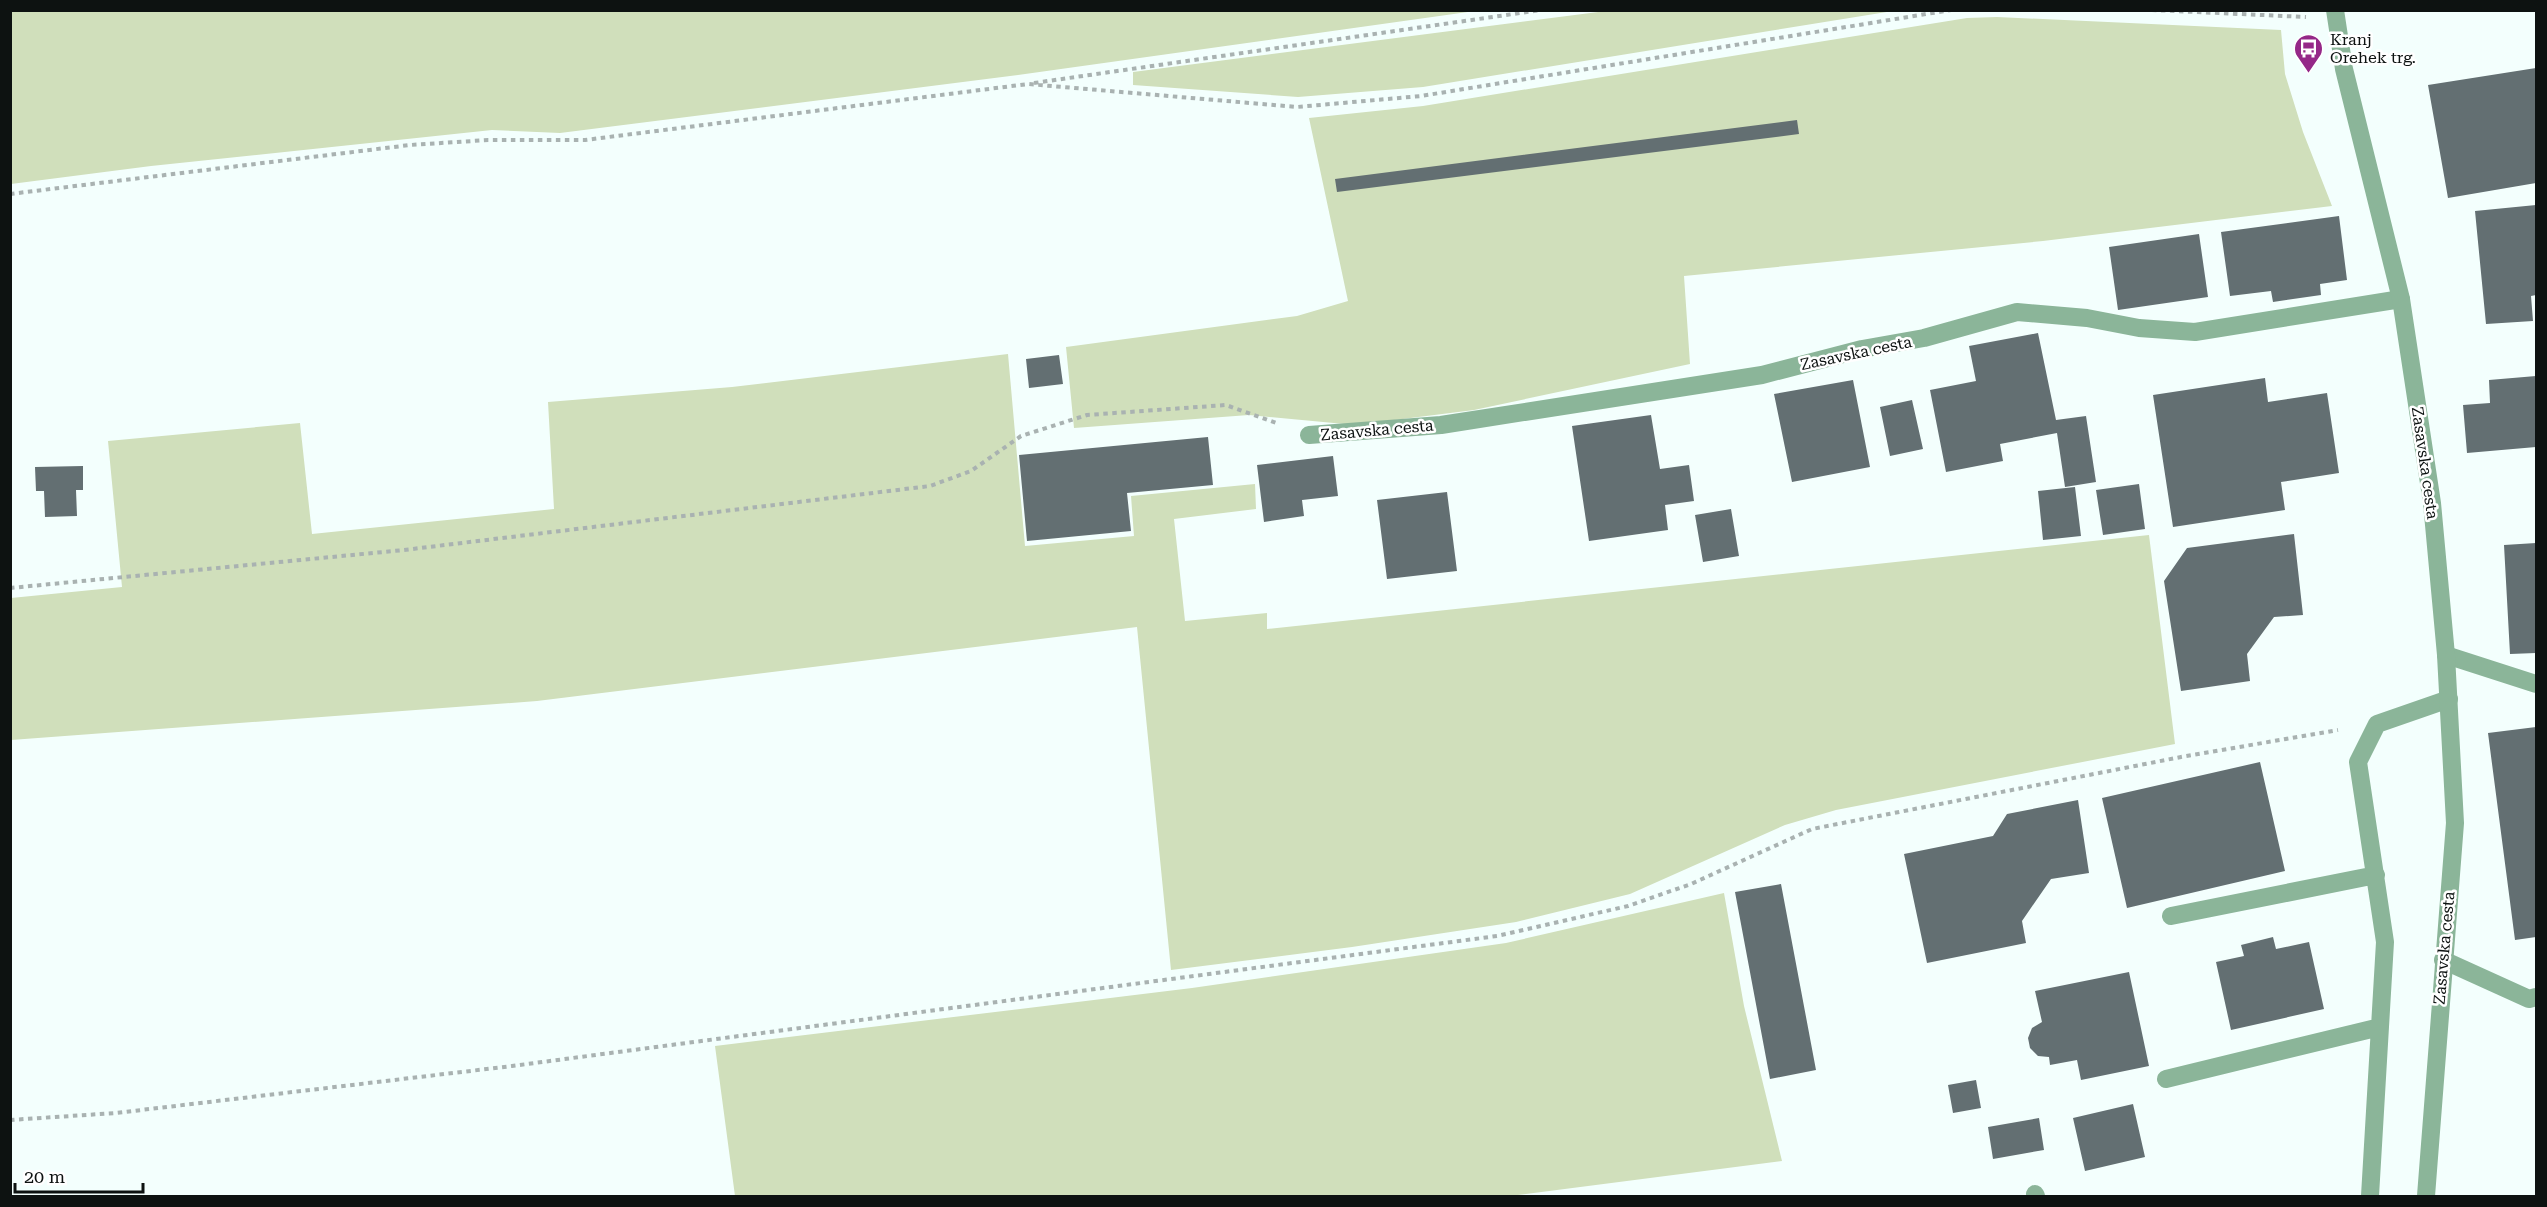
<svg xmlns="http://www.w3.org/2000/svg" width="2547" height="1207" viewBox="0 0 2547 1207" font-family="'Roboto Serif',serif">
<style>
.green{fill:#d0dfbb}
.building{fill:#636f72}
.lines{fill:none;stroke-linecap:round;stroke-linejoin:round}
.path{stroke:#a9b2b1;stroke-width:4;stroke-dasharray:4.5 4.5;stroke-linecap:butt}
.service{stroke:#8bb599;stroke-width:18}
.minor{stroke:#8bb599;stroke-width:18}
.tertiary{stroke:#8bb599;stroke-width:18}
.labels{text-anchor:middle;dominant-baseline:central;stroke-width:5;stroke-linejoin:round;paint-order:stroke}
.poi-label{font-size:16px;fill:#0d1211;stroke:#fff;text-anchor:start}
.street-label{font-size:16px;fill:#0d1211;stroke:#fff}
</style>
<rect width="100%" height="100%" fill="#f3fffd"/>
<path class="green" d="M10,11L11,10L1475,11L1018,75L560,133L492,130L151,166L11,184Z
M1606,11H1893L1423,87L1298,97L1133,85V72Z
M1997,17L2281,30L2285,74L2303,132L2332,206L2043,241L1684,276L1690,364L1474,410L1355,425L1249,415L1074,428L1066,347L1297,316L1348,301L1309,118L1423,106L1967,18Z
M1008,354L1025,546L1134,536L1131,496L1255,484L1256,509L1174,519L1185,621L1267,613V629L2149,535L2175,744L1836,810L1785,825L1630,894L1516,922L1352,947L1171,970L1137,627L537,701L11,740V598L122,587L108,441L300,423L312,534L554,509L548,402L732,387Z
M1724,893L1744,1006L1782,1161L1510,1196H735L715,1046L1192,988L1506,943Z"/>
<path class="building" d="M2536,68V183L2448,198L2428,85Z
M1797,120L1799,134L1337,192L1335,179Z
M2536,205V295L2531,296L2533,321L2486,324L2475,211Z
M2339,216L2347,280L2320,284L2321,295L2273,302L2271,291L2230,296L2221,232Z
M2199,234L2208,297L2118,310L2109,247Z
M2038,333L2056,420L2086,416L2096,482L2065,487L2057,433L2000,444L2003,461L1946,472L1930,390L1976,381L1969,346Z
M1059,355L1063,384L1029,388L1026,359Z
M2536,376V447L2467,453L2463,405L2490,403L2489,380Z
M2265,378L2268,402L2327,393L2339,473L2281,482L2285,510L2173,527L2153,395Z
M1853,380L1870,467L1792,482L1774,394Z
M1912,400L1923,449L1890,456L1880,407Z
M1651,415L1660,469L1689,465L1694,501L1665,505L1668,530L1589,541L1572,426Z
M1208,437L1213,485L1127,493L1131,531L1027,541L1019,455Z
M1333,456L1338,496L1302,500L1304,516L1264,522L1257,465Z
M83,466V490H76L77,516L45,517L44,491H36L35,467Z
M2139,484L2145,529L2103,535L2096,490Z
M2075,487L2081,536L2043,540L2038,491Z
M1447,492L1457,571L1387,579L1377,500Z
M1731,509L1739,556L1703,562L1695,515Z
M2294,534L2303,615L2274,617L2247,654L2250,681L2181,691L2164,581L2187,548Z
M2536,543V653L2510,654L2504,545Z
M2536,727V937L2515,940L2488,733Z
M2260,762L2285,871L2127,908L2102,798Z
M2078,800L2089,873L2051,879L2022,921L2026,943L1927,963L1904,854L1993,836L2007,814Z
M1781,884L1816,1070L1770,1079L1735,892Z
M2273,937L2276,949L2309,942L2324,1009L2231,1030L2216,962L2244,956L2241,945Z
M2129,972L2149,1066L2081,1080L2077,1060L2050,1065L2049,1057L2038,1056L2030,1048L2028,1038L2032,1028L2042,1022L2035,991Z
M1976,1080L1981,1108L1953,1113L1948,1085Z
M2133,1104L2145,1157L2085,1171L2073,1118Z
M2039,1118L2044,1150L1993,1159L1988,1127Z"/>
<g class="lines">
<path class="path" d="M2152,10L2306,17
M1034,83L1541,10
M10,194L410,145L488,140H585L1028,84L1297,107L1421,96L1951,10
M10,588L404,550L930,486L971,471L1021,436L1087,415L1226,405L1279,424
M10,1120L116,1113L512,1066L1497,936L1628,906L1691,884L1812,829L2181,757L2338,730"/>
<path class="service" d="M2446,655L2536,684
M2443,960L2529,999L2536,997"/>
<path class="minor" d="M1309,435L1441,425L1762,375L1862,349L1924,338L2017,312L2087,318L2139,328L2195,332L2401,299
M2171,916L2376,875
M2166,1079L2380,1027
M2035,1194L2036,1196
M2370,1196L2385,942L2358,762L2377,724L2449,699"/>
<path class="tertiary" d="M2335,10L2344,69L2401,299L2432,503L2446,655L2455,823L2426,1196"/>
</g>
<defs>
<symbol id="bus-pin" viewBox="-11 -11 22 30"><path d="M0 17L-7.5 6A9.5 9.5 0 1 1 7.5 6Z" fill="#952888" stroke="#fff"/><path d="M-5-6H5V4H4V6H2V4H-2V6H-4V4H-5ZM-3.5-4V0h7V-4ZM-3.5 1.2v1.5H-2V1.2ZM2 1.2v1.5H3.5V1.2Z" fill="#fff"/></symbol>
</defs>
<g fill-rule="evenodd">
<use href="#bus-pin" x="2292" y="32" width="33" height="45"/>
</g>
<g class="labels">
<g class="poi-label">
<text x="2330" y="39">Kranj<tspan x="2330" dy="18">Orehek trg.</tspan></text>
</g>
<g class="street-label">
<text transform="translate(1856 353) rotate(-12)">Zasavska cesta</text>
<text transform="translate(1377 430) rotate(-5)">Zasavska cesta</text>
<text transform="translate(2425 463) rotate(82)">Zasavska cesta</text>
<text transform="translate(2444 948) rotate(-85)">Zasavska cesta</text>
</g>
</g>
<rect width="2547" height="1207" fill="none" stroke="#0d1211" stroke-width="24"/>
<path d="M15 1183v9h128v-9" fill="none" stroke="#0d1211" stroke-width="3"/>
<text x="24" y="1183" font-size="18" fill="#0d1211" stroke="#ffffff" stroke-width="4.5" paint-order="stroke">20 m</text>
</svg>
